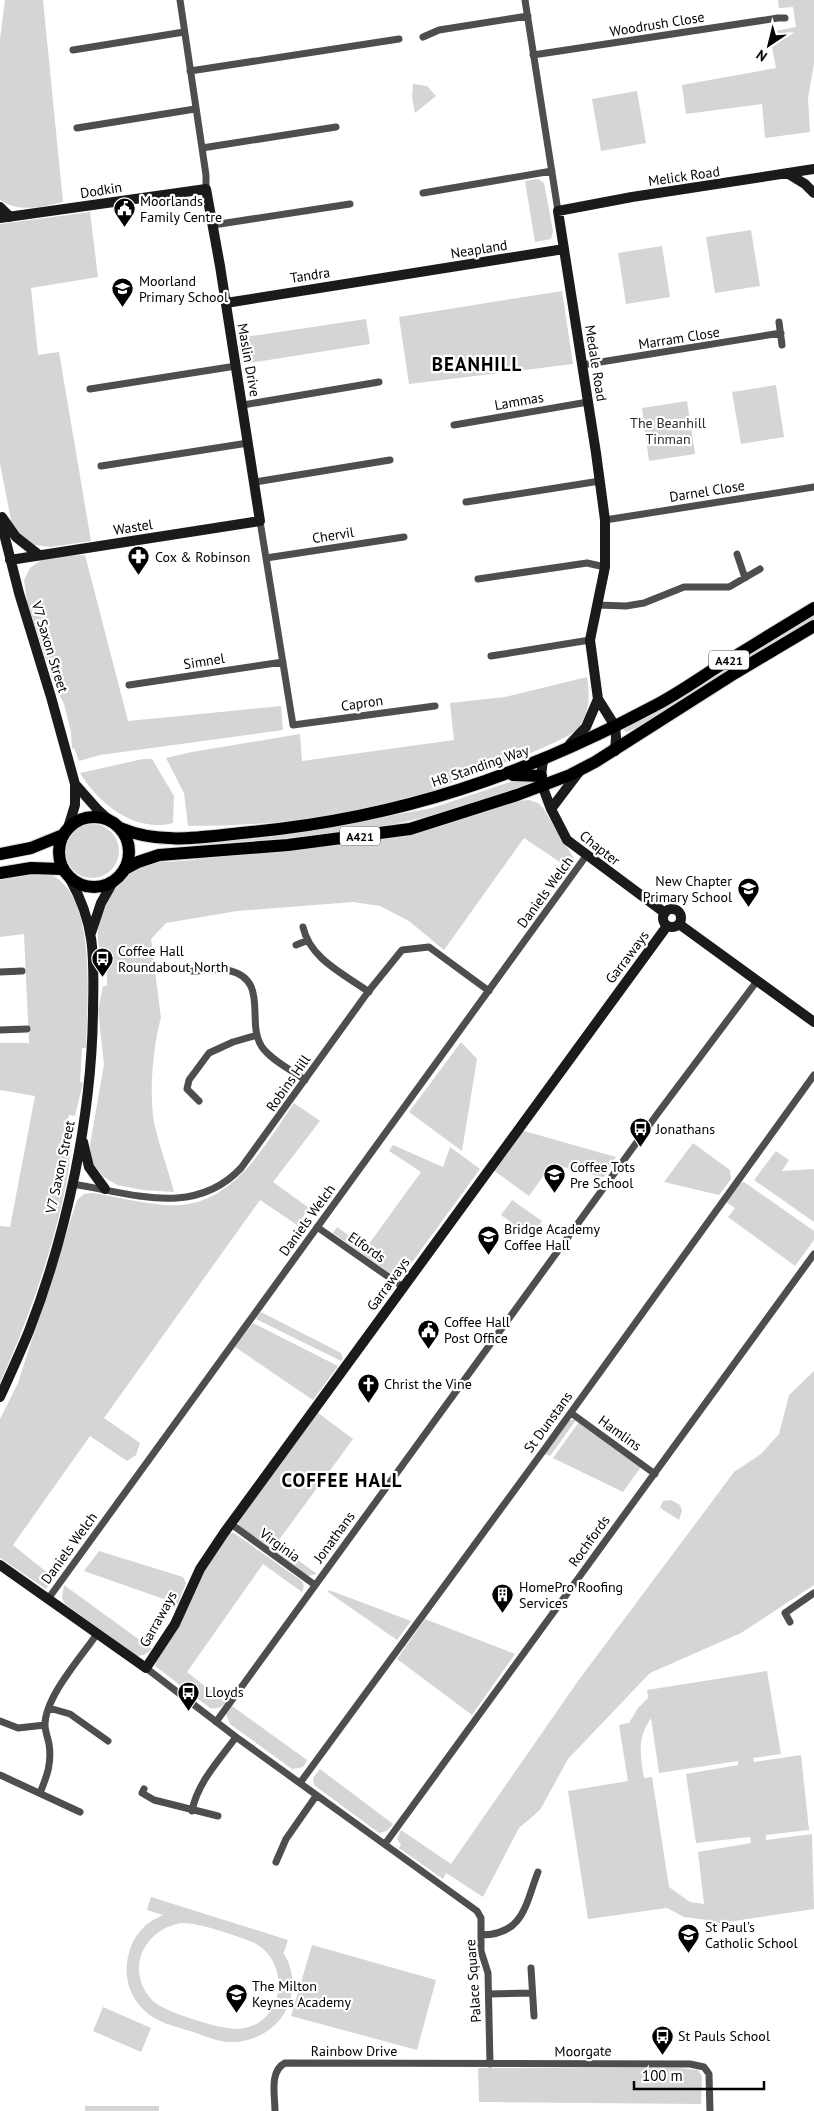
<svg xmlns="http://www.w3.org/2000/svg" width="814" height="2111" viewBox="0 0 814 2111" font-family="'PT Sans',sans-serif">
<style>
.green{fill:#d5d5d5;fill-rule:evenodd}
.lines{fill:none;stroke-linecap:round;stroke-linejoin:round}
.highway-casing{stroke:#dbdbdb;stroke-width:14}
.street{stroke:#4e4e4e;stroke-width:7}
.secondary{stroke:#1b1b1b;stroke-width:10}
.highway{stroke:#000;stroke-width:12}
.labels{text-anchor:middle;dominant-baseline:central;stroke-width:4.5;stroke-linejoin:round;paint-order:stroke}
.shield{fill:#fff;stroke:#4c4c4c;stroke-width:1}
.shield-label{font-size:12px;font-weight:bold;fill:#000}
.street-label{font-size:14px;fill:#000;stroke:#fff}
.poi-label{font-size:14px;fill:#000;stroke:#fff;text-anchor:start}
.park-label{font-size:14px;fill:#2c2c2c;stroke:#fff}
.district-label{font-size:19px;font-weight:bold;letter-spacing:1px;fill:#000;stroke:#fff}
</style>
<rect width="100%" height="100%" fill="#fff"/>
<path class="green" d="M5,0H43L63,202C43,207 19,213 0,200V40Z
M778,0H814V64L808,98L810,132L765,138L762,104L686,114L682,85L776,68L769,32L796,27L793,7L779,8Z
M413,84L427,86L436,96L415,113L412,97Z
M637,91L646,143L601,151L592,99Z
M538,179L544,183L553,231L551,239L535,242L525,181Z
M90,212L98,277L31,288L38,355L59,352L91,541L51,547L35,545L24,539L14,528L11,520L0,464V224Z
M751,230L760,286L715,293L706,237Z
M662,246L670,297L626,304L618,253Z
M562,291L573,364L409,384L399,317Z
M366,319L370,344L242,364L238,338Z
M776,385L784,437L741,444L732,392Z
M687,401L695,454L649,461L642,408Z
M85,555L128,721L281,706L283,730L100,755L79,761L74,748L72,749L71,732L64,704L55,687L27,602L24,580L30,568L41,560L53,556Z
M814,612V621L746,659L640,726L627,732L623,730V727Z
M587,677C590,695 590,711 579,727C572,738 516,759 501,764C474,773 447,786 420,795C349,818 263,826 188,826L184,793L166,758L192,752L300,734L302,761L454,740L450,703L505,697Z
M143,759H152L174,796L173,823C135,833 99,804 80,773Z
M525,777L534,782C485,802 432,817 380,827C319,837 258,840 197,845L196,840L301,830L411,812L432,808Z
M529,800L538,803L543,808L573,857L570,869L524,838L444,950L409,921L380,906L353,902L237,911L166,923L151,939L161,1018C153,1044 149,1096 154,1122C159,1145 168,1169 174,1192L143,1190L117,1185L104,1177L92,1163L90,1145L104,1064L98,1010L103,986H107V967L103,966C101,955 97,943 98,931C99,910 115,884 132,871C141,864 155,862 165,858L166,862L196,860V856L464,818L517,801Z
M65 851a27 27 0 1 1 54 0a27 27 0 1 1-54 0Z
M29,871C38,872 48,872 55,877C97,902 87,1006 86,1048H82L80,1082L83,1083L75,1116L69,1115L66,1131L72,1132C70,1149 70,1167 66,1185C52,1253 28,1320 0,1383V1226L10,1227L35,1096L0,1090V1043H29L24,934L0,937V880L5,879L4,876Z
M461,1042L477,1059L462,1151L409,1112Z
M294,1103L320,1121L273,1182L309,1208L297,1225L260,1200L104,1418L140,1443L136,1455L127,1461L90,1436L13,1545L54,1578L46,1589L0,1558V1419L18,1383L77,1200L84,1194L93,1193C118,1197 156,1207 181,1205C237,1200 265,1144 294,1103Z
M524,1131L616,1157L604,1177H601L552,1164L529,1196L493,1170L519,1133Z
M693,1143L730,1170L731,1179L719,1195L664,1182Z
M393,1145L443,1167L450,1147L480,1169L402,1276L397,1278L333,1233L337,1227L366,1248L421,1172L389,1151Z
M776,1151L789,1160L782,1171L814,1169V1222L754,1180Z
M744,1182L814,1231V1240L795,1266L728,1217L735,1208L726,1202L740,1183Z
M512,1200L542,1221L531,1237L501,1215Z
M261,1312L341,1353L343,1359L341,1361L256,1319Z
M253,1323L338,1366L313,1400L235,1347Z
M814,1371V1585L741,1633L650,1673L568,1759L540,1810L519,1828L483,1897L446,1873L443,1879L399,1848L401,1845L397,1839L401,1830L451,1864L578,1681L734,1472L761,1454L779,1434L789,1395Z
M317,1412L353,1439L276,1544L317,1574L308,1576L239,1526L238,1522Z
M569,1420H576L550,1456L543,1453Z
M579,1422L641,1467L623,1492L553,1458Z
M671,1500L680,1505L682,1511L679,1520L660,1508L663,1501Z
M229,1533H234L299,1579C304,1583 305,1586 302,1592L263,1564L187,1672L226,1703C220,1708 217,1709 210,1708L155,1666L156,1660L198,1577Z
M99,1551L183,1577L186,1583L178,1604L84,1571Z
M64,1585L152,1649L144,1655L137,1656L65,1604L62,1598Z
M329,1590L411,1621L397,1640L328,1592Z
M425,1619L515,1654L472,1715L397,1659Z
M767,1671L781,1754L753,1758L754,1762L801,1755L809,1830L766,1835V1840L812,1834L814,1909L708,1925L707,1920L684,1917L667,1908L588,1919L568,1791L628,1781L619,1725L629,1723L638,1708L648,1698L647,1690ZM651,1718L659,1773L738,1761V1765L686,1774L696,1843L750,1837L751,1843L698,1852L704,1904L690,1902L669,1887L652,1777L644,1778C640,1755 637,1738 651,1718Z
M232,1706L307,1760L303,1767L292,1769L230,1724L226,1714Z
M320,1769L393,1824L387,1831L379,1833L314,1785L313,1778Z
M151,1897L288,1940L284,1952H283C294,1969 296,1991 286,2010C276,2030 253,2043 230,2042C217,2042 203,2035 190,2031C180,2028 168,2025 158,2020C133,2007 121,1980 129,1953C133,1935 146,1922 163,1915L147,1910ZM181,1923C200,1923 231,1934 250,1941C293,1958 286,2026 238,2029C222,2030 164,2012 153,2001C124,1971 143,1930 181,1923Z
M312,1945L436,1980L417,2050L291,2016Z
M103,2007L151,2028L141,2052L93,2031Z
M478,2068H679L698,2070L702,2076L701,2104L479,2102Z
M85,2106H159V2111H85Z"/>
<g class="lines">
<defs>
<path id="highway" d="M513,775L541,776
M59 852a35 35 0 1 1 70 0a35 35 0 1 1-70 0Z
M120,828C162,846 207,836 251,832C399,818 525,775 656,705C675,695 693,683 711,671C745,650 780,629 814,608
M0,854L31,848L63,835
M125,869L138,862L159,855L288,845L410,829L517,795L570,775L595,762L735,673L814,626
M0,873L31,868L62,869"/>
</defs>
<use href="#highway" class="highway-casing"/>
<path class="street" d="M180,0L206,175V189
M525,0L558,211
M423,37L439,30L528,16
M73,50L184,32
M533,55L778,18H785
M190,71L399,39
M77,128L195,109
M202,148L336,127
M423,193L552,171
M213,225L350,204
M779,322L782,345
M582,365L781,333
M90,389L236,366
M243,405L379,382
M454,425L588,402
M101,466L248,443
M255,482L390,460
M466,502L600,481
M605,520L814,487
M260,521L293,725L435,706
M737,554L745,578
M266,558L404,537
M478,579L587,563L605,567
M597,605L626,606L644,603L684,587H729L760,569
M491,656L590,640
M129,685L283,662
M303,927C310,959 344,974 369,992
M296,945L306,941
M192,971C203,971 216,968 227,970C271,979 245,1022 262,1047C272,1061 292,1070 305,1080
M0,972L22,971
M0,1030L27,1029
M199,1101L187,1089L189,1080L209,1053L233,1042L257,1035
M72,1184C132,1193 194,1218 241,1168L368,992L402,950L429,947L489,991
M317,1227L403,1287
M571,1413L655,1474
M231,1524L315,1585
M48,1599L586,856
M790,1622L785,1613L814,1593
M146,1668L236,1737L477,1911L481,1918V1951L488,1973L490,2064
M49,1708L70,1714L108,1741
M0,1721L18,1728L45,1725
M216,1722L658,1113L757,981
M0,1775L80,1812
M300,1783L541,1454L814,1075
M144,1789L142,1793L154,1800L218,1816
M40,1793C47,1776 52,1763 49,1744C48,1738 45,1731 45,1725C45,1697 81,1657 97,1634
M192,1811C197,1783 220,1759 236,1737
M385,1844L814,1254
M276,1862L286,1839L316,1796
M482,1935C524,1934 525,1905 538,1872
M531,1968L534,2016
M489,1994L532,1993
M275,2111C275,2096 269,2071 285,2063L690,2064L704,2067L709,2074L710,2111"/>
<path class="secondary" d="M787,173L805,184L814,193
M0,207L10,217
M0,218L206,189L220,266L260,521L10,560
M226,303L564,249
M2,517L16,537L39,555
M0,518L19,593L51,697L75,784V805L68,828
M570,744L586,727L598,699
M615,751L616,737L615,726L598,699L590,640L605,567V520L596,453L558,211L632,197L814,169
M543,760L541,776L542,785L551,809L567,840L665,913
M75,784L98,810L110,821
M551,809L579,772
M663 918a9 9 0 1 1 18 0a9 9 0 1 1-18 0Z
M679,924L814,1022
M91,933L101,903L113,882
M83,1142L89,1167L105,1189
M0,1397C10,1375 20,1353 29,1331C67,1233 92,1116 93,1010C94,959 96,925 70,879
M0,1565L146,1668L175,1624L200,1569L224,1533L667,926"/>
<use href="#highway" class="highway"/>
</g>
<defs>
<symbol id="civic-pin" viewBox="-11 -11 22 30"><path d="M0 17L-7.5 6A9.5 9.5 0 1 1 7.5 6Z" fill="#000" stroke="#fff"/><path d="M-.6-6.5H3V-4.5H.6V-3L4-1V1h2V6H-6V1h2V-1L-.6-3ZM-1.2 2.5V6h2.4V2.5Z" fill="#fff"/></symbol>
<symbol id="school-pin" viewBox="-11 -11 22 30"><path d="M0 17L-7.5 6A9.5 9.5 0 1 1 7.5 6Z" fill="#000" stroke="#fff"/><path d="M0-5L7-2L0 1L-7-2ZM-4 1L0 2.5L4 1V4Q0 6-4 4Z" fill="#fff"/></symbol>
<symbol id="pharmacy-pin" viewBox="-11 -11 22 30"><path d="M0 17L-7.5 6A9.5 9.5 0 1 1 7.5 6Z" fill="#000" stroke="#fff"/><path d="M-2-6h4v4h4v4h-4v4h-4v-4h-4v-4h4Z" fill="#fff"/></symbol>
<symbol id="bus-pin" viewBox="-11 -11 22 30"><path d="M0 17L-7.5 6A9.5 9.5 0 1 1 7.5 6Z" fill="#000" stroke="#fff"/><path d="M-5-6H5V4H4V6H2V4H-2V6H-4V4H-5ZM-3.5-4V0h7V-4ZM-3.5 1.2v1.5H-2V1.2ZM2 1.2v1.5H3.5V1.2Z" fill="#fff"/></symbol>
<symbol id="church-pin" viewBox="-11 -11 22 30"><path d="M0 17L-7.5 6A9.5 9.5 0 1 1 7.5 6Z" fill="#000" stroke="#fff"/><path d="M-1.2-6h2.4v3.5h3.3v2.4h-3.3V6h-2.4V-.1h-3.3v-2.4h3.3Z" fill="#fff"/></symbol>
<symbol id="building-pin" viewBox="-11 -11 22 30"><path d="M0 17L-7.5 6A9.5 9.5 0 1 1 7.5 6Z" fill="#000" stroke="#fff"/><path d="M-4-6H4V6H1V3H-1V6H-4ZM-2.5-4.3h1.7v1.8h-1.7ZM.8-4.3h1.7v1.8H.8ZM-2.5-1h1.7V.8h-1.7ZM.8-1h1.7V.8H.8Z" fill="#fff"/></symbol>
</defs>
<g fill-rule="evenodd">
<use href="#civic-pin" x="112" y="196" width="25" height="34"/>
<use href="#school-pin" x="110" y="276" width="25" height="34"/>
<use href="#pharmacy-pin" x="126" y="544" width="25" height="34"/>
<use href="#school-pin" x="736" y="876" width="25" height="34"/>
<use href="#bus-pin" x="90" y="946" width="25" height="34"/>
<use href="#bus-pin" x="628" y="1116" width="25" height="34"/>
<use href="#school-pin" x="542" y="1162" width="25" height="34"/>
<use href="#school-pin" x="476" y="1224" width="25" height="34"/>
<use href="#civic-pin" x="416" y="1318" width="25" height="34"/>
<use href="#church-pin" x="356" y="1372" width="25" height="34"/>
<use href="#building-pin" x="490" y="1582" width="25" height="34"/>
<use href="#bus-pin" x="176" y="1680" width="25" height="34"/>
<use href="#school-pin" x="676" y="1922" width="25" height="34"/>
<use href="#school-pin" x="224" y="1982" width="25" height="34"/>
<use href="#bus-pin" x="650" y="2024" width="25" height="34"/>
</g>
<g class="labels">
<g class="shield">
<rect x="709" y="650.5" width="40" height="19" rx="4"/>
<rect x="340" y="826.5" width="40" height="19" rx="4"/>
</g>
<g class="shield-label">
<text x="729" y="660">A421</text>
<text x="360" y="836">A421</text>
</g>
<g class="street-label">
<text transform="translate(657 24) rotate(-9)">Woodrush Close</text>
<text transform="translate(684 176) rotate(-8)">Melick Road</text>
<text transform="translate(101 190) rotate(-9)">Dodkin</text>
<text transform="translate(479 249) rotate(-9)">Neapland</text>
<text transform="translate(310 275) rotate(-9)">Tandra</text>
<text transform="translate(679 338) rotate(-9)">Marram Close</text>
<text transform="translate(249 360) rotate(80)">Maslin Drive</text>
<text transform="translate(596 363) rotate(81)">Medale Road</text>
<text transform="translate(519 401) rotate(-10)">Lammas</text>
<text transform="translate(707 491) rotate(-9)">Darnel Close</text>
<text transform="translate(133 527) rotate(-9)">Wastel</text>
<text transform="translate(333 535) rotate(-9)">Chervil</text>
<text transform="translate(50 647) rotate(73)">V7 Saxon Street</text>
<text transform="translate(204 661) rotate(-9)">Simnel</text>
<text transform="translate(362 703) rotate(-8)">Capron</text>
<text transform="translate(480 766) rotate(-19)">H8 Standing Way</text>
<text transform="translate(600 848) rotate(38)">Chapter</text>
<text transform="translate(545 892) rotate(-54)">Daniels Welch</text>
<text transform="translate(627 957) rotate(-53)">Garraways</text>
<text transform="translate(288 1083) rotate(-55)">Robins Hill</text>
<text transform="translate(60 1167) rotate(-78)">V7 Saxon Street</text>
<text transform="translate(307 1220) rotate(-54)">Daniels Welch</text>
<text transform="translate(367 1247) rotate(35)">Elfords</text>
<text transform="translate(388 1284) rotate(-54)">Garraways</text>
<text transform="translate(548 1422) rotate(-54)">St Dunstans</text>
<text transform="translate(620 1433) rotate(36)">Hamlins</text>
<text transform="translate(334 1537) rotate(-54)">Jonathans</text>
<text transform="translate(589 1541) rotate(-54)">Rochfords</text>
<text transform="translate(280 1545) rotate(36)">Virginia</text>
<text transform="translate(69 1548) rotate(-54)">Daniels Welch</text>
<text transform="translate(158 1619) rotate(-61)">Garraways</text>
<text transform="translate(473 1981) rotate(-94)">Palace Square</text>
<text x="354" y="2051">Rainbow Drive</text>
<text transform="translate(583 2051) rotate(-1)">Moorgate</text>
</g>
<g class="poi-label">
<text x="140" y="201">Moorlands<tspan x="140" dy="16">Family Centre</tspan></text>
<text x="139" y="281">Moorland<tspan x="139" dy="16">Primary School</tspan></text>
<text x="155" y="557">Cox &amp; Robinson</text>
<text x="732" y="881" text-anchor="end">New Chapter<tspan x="732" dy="16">Primary School</tspan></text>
<text x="118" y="951">Coffee Hall<tspan x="118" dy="16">Roundabout North</tspan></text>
<text x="656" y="1129">Jonathans</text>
<text x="570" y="1167">Coffee Tots<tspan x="570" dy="16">Pre School</tspan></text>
<text x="504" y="1229">Bridge Academy<tspan x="504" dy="16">Coffee Hall</tspan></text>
<text x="444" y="1322">Coffee Hall<tspan x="444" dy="16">Post Office</tspan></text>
<text x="384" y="1384">Christ the Vine</text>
<text x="519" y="1587">HomePro Roofing<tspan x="519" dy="16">Services</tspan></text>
<text x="205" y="1692">Lloyds</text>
<text x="705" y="1927">St Paul's<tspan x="705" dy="16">Catholic School</tspan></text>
<text x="252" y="1986">The Milton<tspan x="252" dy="16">Keynes Academy</tspan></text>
<text x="678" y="2036">St Pauls School</text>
</g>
<g class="park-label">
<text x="668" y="423">The Beanhill<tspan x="668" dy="16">Tinman</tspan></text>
</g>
<g class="district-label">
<text x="477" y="364">BEANHILL</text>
<text x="342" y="1480">COFFEE HALL</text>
</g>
</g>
<g transform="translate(769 45) rotate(215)" stroke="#ffffff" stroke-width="4" paint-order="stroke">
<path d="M0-4L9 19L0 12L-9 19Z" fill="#000000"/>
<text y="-8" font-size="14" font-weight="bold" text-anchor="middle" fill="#000000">N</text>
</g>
<path d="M634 2081v8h130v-8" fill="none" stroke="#000000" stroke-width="2.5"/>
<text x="642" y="2081" font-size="15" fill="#000000" stroke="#ffffff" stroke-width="4" paint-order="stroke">100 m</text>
</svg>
